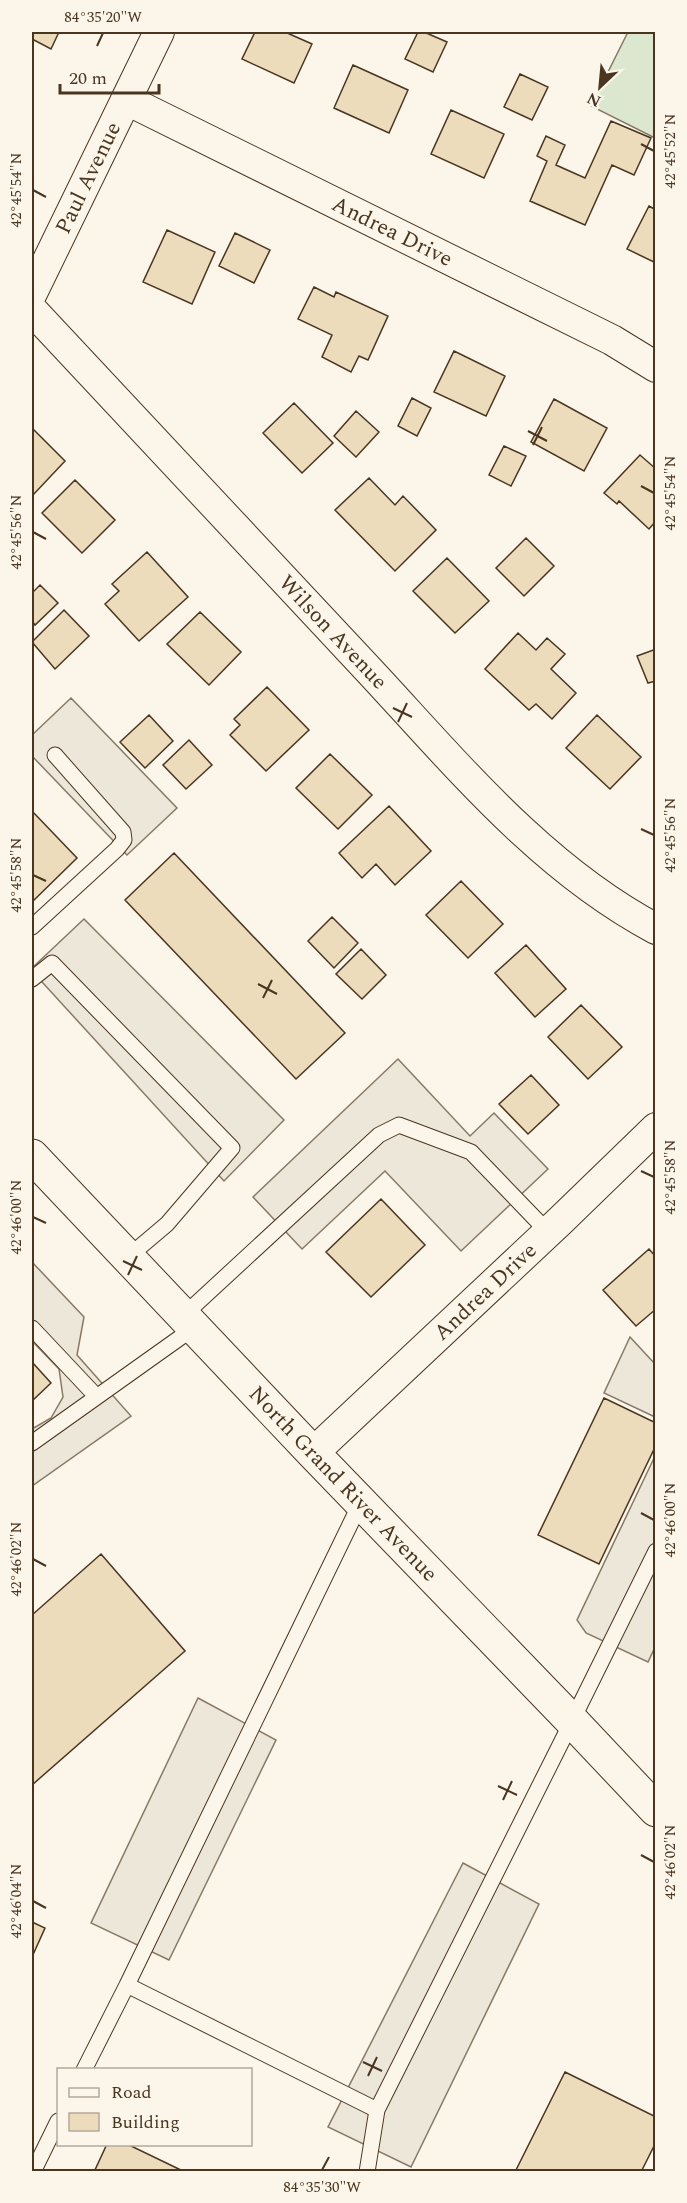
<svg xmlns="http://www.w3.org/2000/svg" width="687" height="2203" viewBox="0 0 687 2203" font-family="Spectral,serif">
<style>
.green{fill:#dce7d0;stroke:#887966;stroke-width:1.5}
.parking{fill:#ede7d9;stroke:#887966;stroke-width:1.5}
.building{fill:#ecdcbc;stroke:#4a3520;stroke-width:1.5}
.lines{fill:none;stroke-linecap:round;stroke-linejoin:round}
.service-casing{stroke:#4a3520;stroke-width:17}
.minor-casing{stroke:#4a3520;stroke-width:32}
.primary-casing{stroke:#4a3520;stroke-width:35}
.service{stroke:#fbf6e9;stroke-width:15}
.minor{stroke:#fbf6e9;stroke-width:30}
.primary{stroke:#fbf6e9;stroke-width:33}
.ticks{fill:none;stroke:#4a3520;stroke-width:2}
.labels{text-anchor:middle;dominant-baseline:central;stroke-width:4.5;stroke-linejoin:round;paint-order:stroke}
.street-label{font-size:22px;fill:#4a3520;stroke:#fbf6e9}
.neatline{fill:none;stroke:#4a3520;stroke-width:2}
.ticks-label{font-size:15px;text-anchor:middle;fill:#4a3520}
</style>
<rect width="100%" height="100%" fill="#fbf6e9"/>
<path class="green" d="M628,32H655V138L591,106Z"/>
<path class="parking" d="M71,698L177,808L127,855L32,756V735Z
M84,919L284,1120L224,1181L32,971V968Z
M398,1059L470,1136L494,1113L548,1169L461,1251L385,1171L302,1249L253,1197Z
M32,1262L84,1317L77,1355L131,1416L32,1486V1429L51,1418L63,1397L59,1369L32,1341Z
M630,1337L655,1364V1417L604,1393Z
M655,1456L656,1645L648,1662L586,1633L577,1620Z
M198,1698L276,1740L169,1960L91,1923Z
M463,1863L539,1904L411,2167L328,2127Z"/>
<path class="building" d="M32,32H59L51,49L32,39Z
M255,32H285L312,44L294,83L242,59Z
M418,32H424L447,42L433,72L405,59Z
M353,65L408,90L389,133L334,108Z
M520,74L548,87L532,120L504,107Z
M451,110L504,134L484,178L431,154Z
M611,121L651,138L634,175L612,165L585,225L530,201L547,161L537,156L546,136L565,145L556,165L585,178Z
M649,206L656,210V263L627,249Z
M167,230L215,252L192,304L143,282Z
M235,233L270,250L254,283L219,266Z
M314,287L334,297L336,292L388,316L368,360L359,356L351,372L322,357L332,335L298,319Z
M454,351L505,376L486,416L434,392Z
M412,398L431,408L417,436L398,426Z
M554,399L607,428L584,471L531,442Z
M294,403L333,443L302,473L263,433Z
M356,411L379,432L356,457L334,436Z
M32,428L65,461L33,495L32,494Z
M504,446L526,456L511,486L489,475Z
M640,455L656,469V521L649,529L619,501L617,504L604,493Z
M369,478L395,505L403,496L436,530L395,571L335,510Z
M75,480L115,520L82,553L42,513Z
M526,538L554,566L524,596L496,568Z
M147,552L188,597L139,641L105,604L119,591L112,584Z
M447,558L489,601L455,633L413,591Z
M40,585L58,603L35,625L32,621V593Z
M64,610L89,636L55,669L32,642Z
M200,612L241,652L209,685L167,644Z
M518,633L536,650L547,638L565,654L551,669L576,693L552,719L536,704L529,710L485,669Z
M656,649V681L648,683L637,656Z
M267,687L309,730L266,771L230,735L240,725L234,719Z
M149,715L173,741L145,768L120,742Z
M597,715L641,757L610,789L566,748Z
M189,740L212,765L186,789L163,765Z
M330,754L372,795L338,829L296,788Z
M389,806L431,851L395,885L376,864L362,878L339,853Z
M32,811L77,858L32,902Z
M174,853L345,1033L296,1079L125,900Z
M461,881L503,924L468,958L426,915Z
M332,917L358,943L334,968L308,941Z
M526,945L566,989L535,1017L495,973Z
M361,949L386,975L362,999L336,974Z
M581,1005L622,1047L588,1079L548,1037Z
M531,1075L559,1105L528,1134L499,1104Z
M381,1199L425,1245L371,1297L326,1252Z
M649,1249L656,1257V1309L636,1326L603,1290Z
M32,1362L51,1383L32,1401Z
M604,1398L656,1423V1445L599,1564L538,1535Z
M101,1554L185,1651L32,1785V1615Z
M32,1922L45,1928L32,1957Z
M565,2072L656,2117V2142L641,2172H515Z
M107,2144H127L185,2172H94Z"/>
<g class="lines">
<defs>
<path id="service" d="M32,927L117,849L124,840L123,832L55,755
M32,979L52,963L232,1148L167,1224L128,1257
M184,1315L379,1135L399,1125L471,1152L548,1232
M32,1328L96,1396
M32,1443L195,1327
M361,1502L127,1985L377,2110
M84,2070L127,1985
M33,2172L58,2121
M367,2172L377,2110L572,1721L656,1551"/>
<g id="minor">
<path id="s1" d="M127,100L612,340L656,367"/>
<path id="s2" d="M32,293L159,32"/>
<path id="s3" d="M32,310C142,429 253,547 364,665C453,760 539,867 656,929"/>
<path id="s4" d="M313,1453L559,1222L656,1128"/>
</g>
<g id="primary">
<path id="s5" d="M32,1156L313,1453L572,1721L656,1810"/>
</g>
</defs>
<use href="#service" class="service-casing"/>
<use href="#minor" class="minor-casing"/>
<use href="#primary" class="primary-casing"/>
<use href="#service" class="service"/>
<use href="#minor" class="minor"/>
<use href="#primary" class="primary"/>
</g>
<path class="ticks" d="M97,46L103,33M641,144L654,151M33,190L46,197M528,431L547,441M533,445L542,427M641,486L654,493M33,532L46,539M393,708L412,717M398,722L407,703M641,829L654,835M33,875L46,881M258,984L277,994M263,998L272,980M641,1171L654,1177M33,1217L46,1223M123,1261L142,1270M128,1275L137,1256M641,1513L654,1520M33,1559L46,1566M498,1786L517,1795M503,1800L512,1781M641,1855L654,1862M33,1901L46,1908M363,2062L382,2071M368,2076L377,2057M322,2170L329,2157"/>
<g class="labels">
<g class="street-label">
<text stroke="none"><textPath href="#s2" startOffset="128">Paul Avenue</textPath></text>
<text stroke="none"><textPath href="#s1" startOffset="296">Andrea Drive</textPath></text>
<text stroke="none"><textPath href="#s3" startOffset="441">Wilson Avenue</textPath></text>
<text stroke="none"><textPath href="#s4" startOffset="236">Andrea Drive</textPath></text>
<text stroke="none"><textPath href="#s5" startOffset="452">North Grand River Avenue</textPath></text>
</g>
</g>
<rect width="687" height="2203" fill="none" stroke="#fbf6e9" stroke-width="66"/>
<rect x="57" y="2068" width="195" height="78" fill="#fbf6e9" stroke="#b4a999" stroke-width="1.5"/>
<rect x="69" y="2088" width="30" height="9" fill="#fbf6e9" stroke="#b4a999" stroke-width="1.5"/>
<text x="111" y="2098" font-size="18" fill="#4a3520">Road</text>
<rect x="69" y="2113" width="30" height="18" fill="#ecdcbc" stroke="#b4a999" stroke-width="1.5"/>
<text x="111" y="2128" font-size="18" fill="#4a3520">Building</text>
<g transform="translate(600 87) rotate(206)" stroke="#fbf6e9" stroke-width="4.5" paint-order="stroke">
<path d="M0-4.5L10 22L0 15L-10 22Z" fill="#4a3520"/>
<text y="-9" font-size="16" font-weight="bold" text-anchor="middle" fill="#4a3520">N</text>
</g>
<path d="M60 84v9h99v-9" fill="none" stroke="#4a3520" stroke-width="3"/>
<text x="69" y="84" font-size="18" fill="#4a3520" stroke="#fbf6e9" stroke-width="4.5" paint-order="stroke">20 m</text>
<rect x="33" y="33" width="621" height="2137" class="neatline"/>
<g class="ticks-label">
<text x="103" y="22">84°35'20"W</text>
<text transform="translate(670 151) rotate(-90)" y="5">42°45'52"N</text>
<text transform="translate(16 190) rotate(-90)" y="5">42°45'54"N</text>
<text transform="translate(670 493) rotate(-90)" y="5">42°45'54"N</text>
<text transform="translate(16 532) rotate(-90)" y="5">42°45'56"N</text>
<text transform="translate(670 835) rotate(-90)" y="5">42°45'56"N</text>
<text transform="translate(16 875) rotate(-90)" y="5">42°45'58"N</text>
<text transform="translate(670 1177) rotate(-90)" y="5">42°45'58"N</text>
<text transform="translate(16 1217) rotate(-90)" y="5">42°46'00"N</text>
<text transform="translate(670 1520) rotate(-90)" y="5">42°46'00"N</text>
<text transform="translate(16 1559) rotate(-90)" y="5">42°46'02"N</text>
<text transform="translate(670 1862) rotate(-90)" y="5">42°46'02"N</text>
<text transform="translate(16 1901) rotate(-90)" y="5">42°46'04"N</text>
<text x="322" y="2192">84°35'30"W</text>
</g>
</svg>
